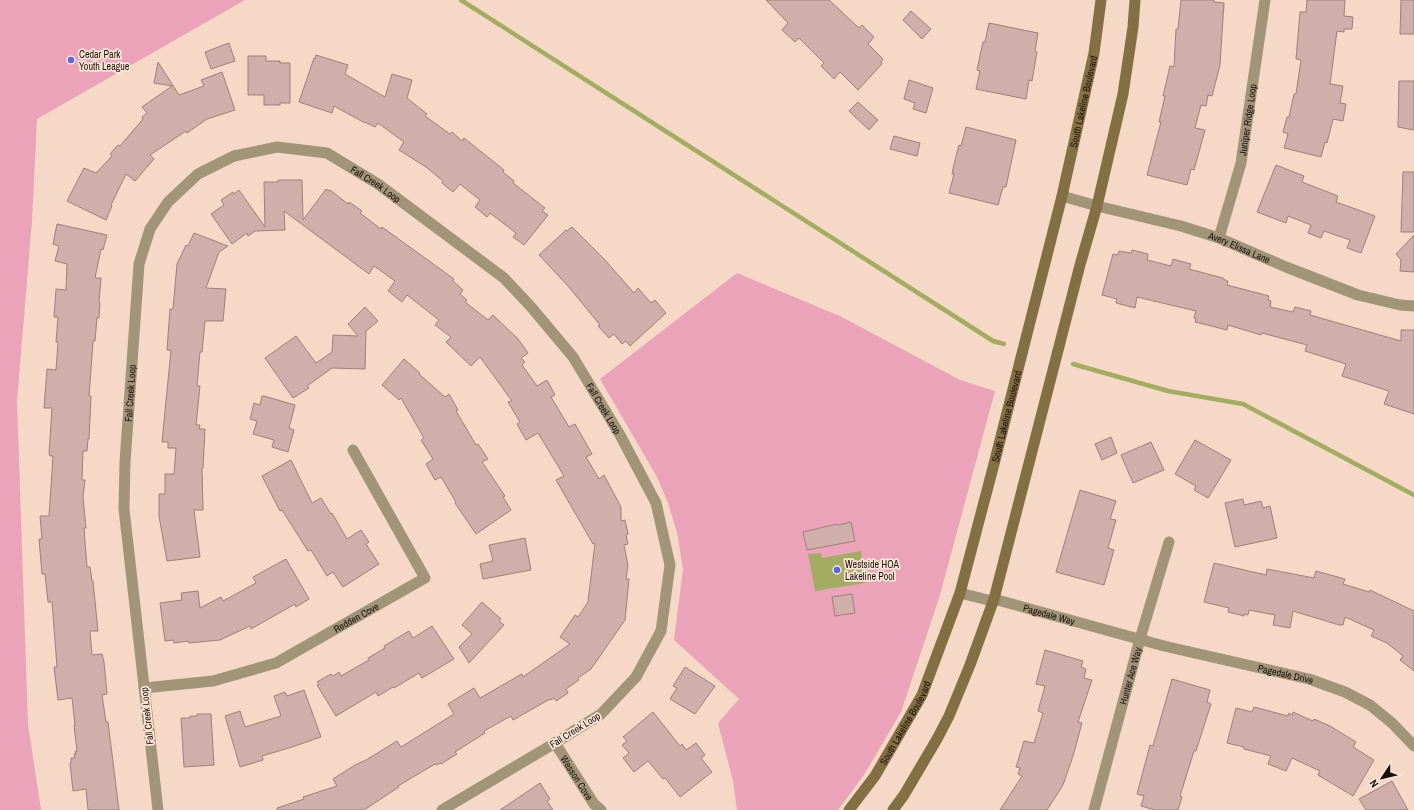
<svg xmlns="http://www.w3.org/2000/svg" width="1414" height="810" viewBox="0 0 1414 810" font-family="'Archivo Narrow',sans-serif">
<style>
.green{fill:#eba3b9}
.water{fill:#a4ab62}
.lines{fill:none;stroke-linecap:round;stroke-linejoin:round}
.stream{stroke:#a4ab62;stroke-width:4.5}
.building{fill:#d0aea9;stroke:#9f7f7b}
.minor{stroke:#a29478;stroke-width:11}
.secondary{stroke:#846f44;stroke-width:11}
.poi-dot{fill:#5968df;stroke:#fee7d8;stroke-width:1.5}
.labels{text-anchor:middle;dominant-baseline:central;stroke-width:3.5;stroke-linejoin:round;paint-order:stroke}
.poi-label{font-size:10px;fill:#191009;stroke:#fee7d8;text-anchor:start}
.street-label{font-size:10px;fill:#191009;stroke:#fee7d8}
</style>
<rect width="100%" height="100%" fill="#f5d9c6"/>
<path class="green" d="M0,0H245L37,119L32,221L17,401L28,724L41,810H0Z
M737,273L842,317L960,380L995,391L940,595L901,712L864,775L838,810H737L733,781L718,723L739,699L674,640L683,569L677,533L668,503L657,477L600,379Z"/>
<path class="water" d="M861,551L865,583L815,591L808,554L821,553L822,558Z"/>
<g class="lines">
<path class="stream" d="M461,0L993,341L1004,344
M1073,364L1168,391L1243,404L1414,495"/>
</g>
<path class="building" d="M766,0H829L859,28L862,25L874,37L868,44L883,59L881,62L882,64L858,90L840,72L834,79L821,66L824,63L799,38L795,42L782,30L788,23Z
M1181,0H1214V2L1224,3L1220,65L1212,96L1208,95L1206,106L1201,105L1195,128L1205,130L1194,170L1191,169L1187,185L1147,175L1161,122H1159L1165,96H1163L1170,66L1174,67L1176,29H1178Z
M1307,0H1345L1344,16L1353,17L1352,29H1344V32L1337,31L1330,84L1343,86L1340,103L1346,104L1343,121L1333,119L1327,143L1325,142L1321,157L1284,148L1288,134L1283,132L1287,117H1289L1294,94H1296L1301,60L1296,59L1300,12H1306Z
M1401,0H1414V34H1400Z
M911,11L931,29L922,39L903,20Z
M989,23L1038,33L1035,51L1037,52L1032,81L1029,80L1026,99L976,89L980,71L977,70L983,42H985Z
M229,43L235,61L211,69L205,52Z
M316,55L348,65L345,74L385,97L392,74L412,80L407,98L427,114L425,116L450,134L452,132L462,141L464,138L504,170L503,172L514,181L513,183L545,208L542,211L548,215L524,245L513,237L516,233L490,213L487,217L475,207L480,200L460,184L453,192L442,183L443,181L426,167L399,150L404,142L378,123L375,127L365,122V123L334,106L332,113L299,102L314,58L315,59Z
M248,56H266V61H280V63H290V103H280V105H264V95H248Z
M158,62L179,95L204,86L201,80L222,72L235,110L207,119L187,133L186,131L150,155L154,159L135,181L126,174L111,205L112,206L106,220L67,201L84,168L96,173L112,156L110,154L118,145L120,146L143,119L142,117L147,113L142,107L172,86L154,83Z
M909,80L933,88L926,113L913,109L915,103L904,99Z
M1399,81H1414V130L1398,127Z
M858,102L878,120L869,130L849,111Z
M966,127L1016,140L1006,187H1003L998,205L949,193L954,174H952L954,164L959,145L961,146Z
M894,136L920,143L917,156L890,149Z
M1276,165L1304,176L1302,182L1338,196L1336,202L1375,216L1361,253L1347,248L1350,240L1324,231L1321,238L1308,233L1311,225L1288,216L1286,223L1257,212Z
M1403,172H1414V232H1401Z
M278,180H302L303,220L326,189L329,191L330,190L348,204L349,202L362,211L360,213L381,229L382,227L454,279L453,281L463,290L460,294L467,300L465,302L488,320L493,315L518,339L528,353L521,358L525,362L522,365L537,386L547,380L555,395L551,397L569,427L575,424L592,454L586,457L599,479L604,475L621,507V521L625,520L628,534L626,535L628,544L624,545L628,565L626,579H629L625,620L591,669L578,678L579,680L566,689L568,693L556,701L554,698L551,700L550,699L513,720L511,716L484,731L485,733L455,752L457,754L441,764V763L436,765L435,764L398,786L399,787L364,810H277V808L304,799L303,797L337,786L333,779L355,765L366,760L397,741L401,747L454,714L448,704L474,688L480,698L522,674L523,677L570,644L560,637L575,615L578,617L588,602L595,543L593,544L556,480L564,476L538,433L526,440L517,424L520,422L508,402L512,401L480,357L471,366L446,342L451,337L435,325L439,320L407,295L402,302L388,291L395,281L374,266L369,274L284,211L285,230L255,231L248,236L247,233L232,244L211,214L224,205L221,200L233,192L234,194L239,190L265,227L264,182H278Z
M57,224L107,235L103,250L101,249L95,278H101L99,303H100L99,318H97L95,341H93L92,356L89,396H91L89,439H88L87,451H83L82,480H85L83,497L86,528H84L87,567H90L92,581H93L98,631H90L92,655L102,654L104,662L107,694L102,695L106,722H108L119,810H88L86,789L73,791L70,763H71V758H75L74,754H76L75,751H77L74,725H75L72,698L58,700L54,667H57L52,602H48L45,574H42L39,539H42L40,516H49L53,456H50L49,454L52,408H44L47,369L56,370L58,342H56L58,317H54L56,289L66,290L67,264L55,261L59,246L53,244Z
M572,227L604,259L634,293L638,288L651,303L655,300L666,313L630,346L626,341L622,344L614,334L609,338L598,326L600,325L568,286L539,255L566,230L567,231Z
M194,233L228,246L219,252L206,288L226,289L223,321H205L202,352H200L197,386H200L196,425H200L199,429H205L203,468H202L203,510H194L200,557L167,561L159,516V494H165V474H174L176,448H168V442H162L171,350H167L170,309H173L177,264L186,245L188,246Z
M1414,235V272L1400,271L1401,260L1396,254Z
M1132,250L1148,254L1147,260L1171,266L1173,259L1191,264L1189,269L1223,278V279L1228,281L1227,285L1269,296L1268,300L1271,301L1270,307L1293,312L1295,307L1311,311L1310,315L1401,341V330H1414V414L1384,404L1389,391L1342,376L1346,364L1305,351L1307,345L1262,333L1261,335L1228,325L1227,330L1195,322L1196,319L1194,318L1196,311L1137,297L1135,308L1116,303L1117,299L1102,295L1113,254L1118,255L1119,251L1131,253Z
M365,307L378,321L366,331L365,369L332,368L307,386L309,388L293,398L265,358L296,336L316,363L332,352L333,335L358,336L348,324Z
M404,359L420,373L419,374L445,397L449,394L458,410L456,411L476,445L478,444L488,459L482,462L505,496L503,497L511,510L476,534L455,503L456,502L441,477L435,480L426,464L433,459L421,440L424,438L401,398L399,400L382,385Z
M262,396H264L295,405L289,428L294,430L288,452L272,447L274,440L253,434L257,421L250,419L254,403L260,405Z
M1111,437L1117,453L1102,460L1095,444Z
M1195,440L1231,460L1208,498L1194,490L1196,486L1175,474Z
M1151,442L1164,470L1133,483L1121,455Z
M291,460L312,503L321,498L331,514L332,513L347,539L361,530L369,542L366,544L379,564L343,587L333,572L327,576L311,550L308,551L282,510L280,511L262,476Z
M1080,490L1116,501L1110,519L1116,520L1108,548L1114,550L1104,585L1056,572Z
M1243,499L1244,505L1261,501L1263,508L1270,506L1277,538L1235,547L1225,503Z
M851,522L855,541L807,550L803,532L837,524L838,525Z
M525,538L531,570L483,579L480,564L493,561L489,545Z
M286,559L309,599L296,607L295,604L251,629L250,626L220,640L189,643L188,641L174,643L173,640L165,641L160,603L182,600L181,593L198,591L200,608L221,597L223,601L256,583L253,577Z
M1214,563L1266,575L1267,569L1314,578L1316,571L1345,579L1343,584L1369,592L1370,590L1414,611V671L1400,660L1403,656L1387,643L1371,636L1374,630L1345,617L1343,625H1339L1293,611L1290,628L1273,625L1275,615L1249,610L1248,615L1244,614V616L1228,612L1229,608L1204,602Z
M852,594L855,613L835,616L832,597Z
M482,602L501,619L499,621L504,625L469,663L459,647L472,634L462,625Z
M432,626L454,659L422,678L419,673L394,688L393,687L378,696L376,692L336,716L317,685L319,684L317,682L331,674L333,676L339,672L341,676L369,660L368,658L385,648L384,646L409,631L413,638Z
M1045,650L1083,661L1081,667L1086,669L1084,678L1092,680L1078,722L1082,723L1073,756L1063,785L1047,810H1000L1022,776L1018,774L1020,768L1016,767L1024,741L1034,743L1043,713L1038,711L1045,686L1036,684Z
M685,667L715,686L695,714L670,699L677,688L673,686Z
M1172,679L1210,690L1207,702L1211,704L1196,751H1194L1180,796L1182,797L1178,810H1155L1141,806L1144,796L1137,794L1150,745L1153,746Z
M304,690L321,737L292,747L262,756L263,760L240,767L225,716L240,711L245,727L281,716L274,696L285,692L287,696Z
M1254,707L1288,716L1289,713L1292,715L1293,712L1313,721L1314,719L1330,726L1356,742L1353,747L1374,760L1353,796L1318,775L1320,771L1292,758L1286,771L1268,764L1271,756L1244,749V747L1227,743L1236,708L1252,712Z
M653,712L680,746L682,744L686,750L696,743L705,755L701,758L712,772L680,797L665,778L663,779L648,761L634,772L623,758L629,753L622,745L627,741L623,737Z
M197,714H211L214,765L184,767L181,718H190V716H197Z
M1392,781L1408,810H1366L1359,799Z
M540,783L550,799L547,801L553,810H500Z"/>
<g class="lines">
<g class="minor">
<path id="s1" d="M1062,196L1097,206L1181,226L1219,238L1286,267L1358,295L1400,305L1414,306"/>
<path id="s2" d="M1219,238L1241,163L1265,0"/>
<path id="s3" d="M960,593L992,601L994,599L1164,646L1309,679L1345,692L1370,705L1392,723L1414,746"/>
<path id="s4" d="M144,688L213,681L276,663L425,578L353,450"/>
<path id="s5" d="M555,743L594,804L601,810"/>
<path id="s6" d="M158,810L124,509L125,462L139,264L150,229L168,202L198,174L234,156L277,147L327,153L378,184L504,278L532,308L573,357L620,435L656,503L670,565L661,631L636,677L601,714L555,743L442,810"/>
<path id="s7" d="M1094,810L1140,639L1169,542"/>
</g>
<g class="secondary">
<path id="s8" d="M849,810L875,776L922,695L960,593L994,464L1062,196L1094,53L1101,0"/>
<path d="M893,810L904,795L937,739L949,716L970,665L994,599L1080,265L1097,206L1123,94L1133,27L1135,0"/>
</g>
</g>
<g class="poi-dot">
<circle cx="71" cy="60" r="4"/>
<circle cx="837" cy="570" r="4"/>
</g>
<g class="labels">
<g class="poi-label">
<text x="79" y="54">Cedar Park<tspan x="79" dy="12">Youth League</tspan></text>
<text x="845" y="564">Westside HOA<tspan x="845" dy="12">Lakeline Pool</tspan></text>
</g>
<g class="street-label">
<text stroke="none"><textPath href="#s8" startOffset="752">South Lakeline Boulevard</textPath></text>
<text stroke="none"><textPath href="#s2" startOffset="122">Juniper Ridge Loop</textPath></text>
<text stroke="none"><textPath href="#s6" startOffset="851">Fall Creek Loop</textPath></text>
<text stroke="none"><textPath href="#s1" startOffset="185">Avery Elissa Lane</textPath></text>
<text stroke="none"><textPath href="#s6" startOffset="419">Fall Creek Loop</textPath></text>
<text stroke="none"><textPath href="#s6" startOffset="1175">Fall Creek Loop</textPath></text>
<text stroke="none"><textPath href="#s8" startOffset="428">South Lakeline Boulevard</textPath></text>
<text stroke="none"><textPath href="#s3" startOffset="93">Pagedale Way</textPath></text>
<text stroke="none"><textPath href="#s4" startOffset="227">Redden Cove</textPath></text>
<text stroke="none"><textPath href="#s3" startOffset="337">Pagedale Drive</textPath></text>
<text stroke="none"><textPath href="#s7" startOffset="139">Hunter Ace Way</textPath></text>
<text transform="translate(147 716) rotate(-96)">Fall Creek Loop</text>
<text stroke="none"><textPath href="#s8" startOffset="104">South Lakeline Boulevard</textPath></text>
<text transform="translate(575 730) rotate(-32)">Fall Creek Loop</text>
<text stroke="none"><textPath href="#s5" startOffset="41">Wesson Cove</textPath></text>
</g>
</g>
<g transform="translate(1382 778) rotate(235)" stroke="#fee7d8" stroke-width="3" paint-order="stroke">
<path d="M0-3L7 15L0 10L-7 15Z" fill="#191009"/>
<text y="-6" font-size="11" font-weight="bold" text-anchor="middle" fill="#191009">N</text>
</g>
</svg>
